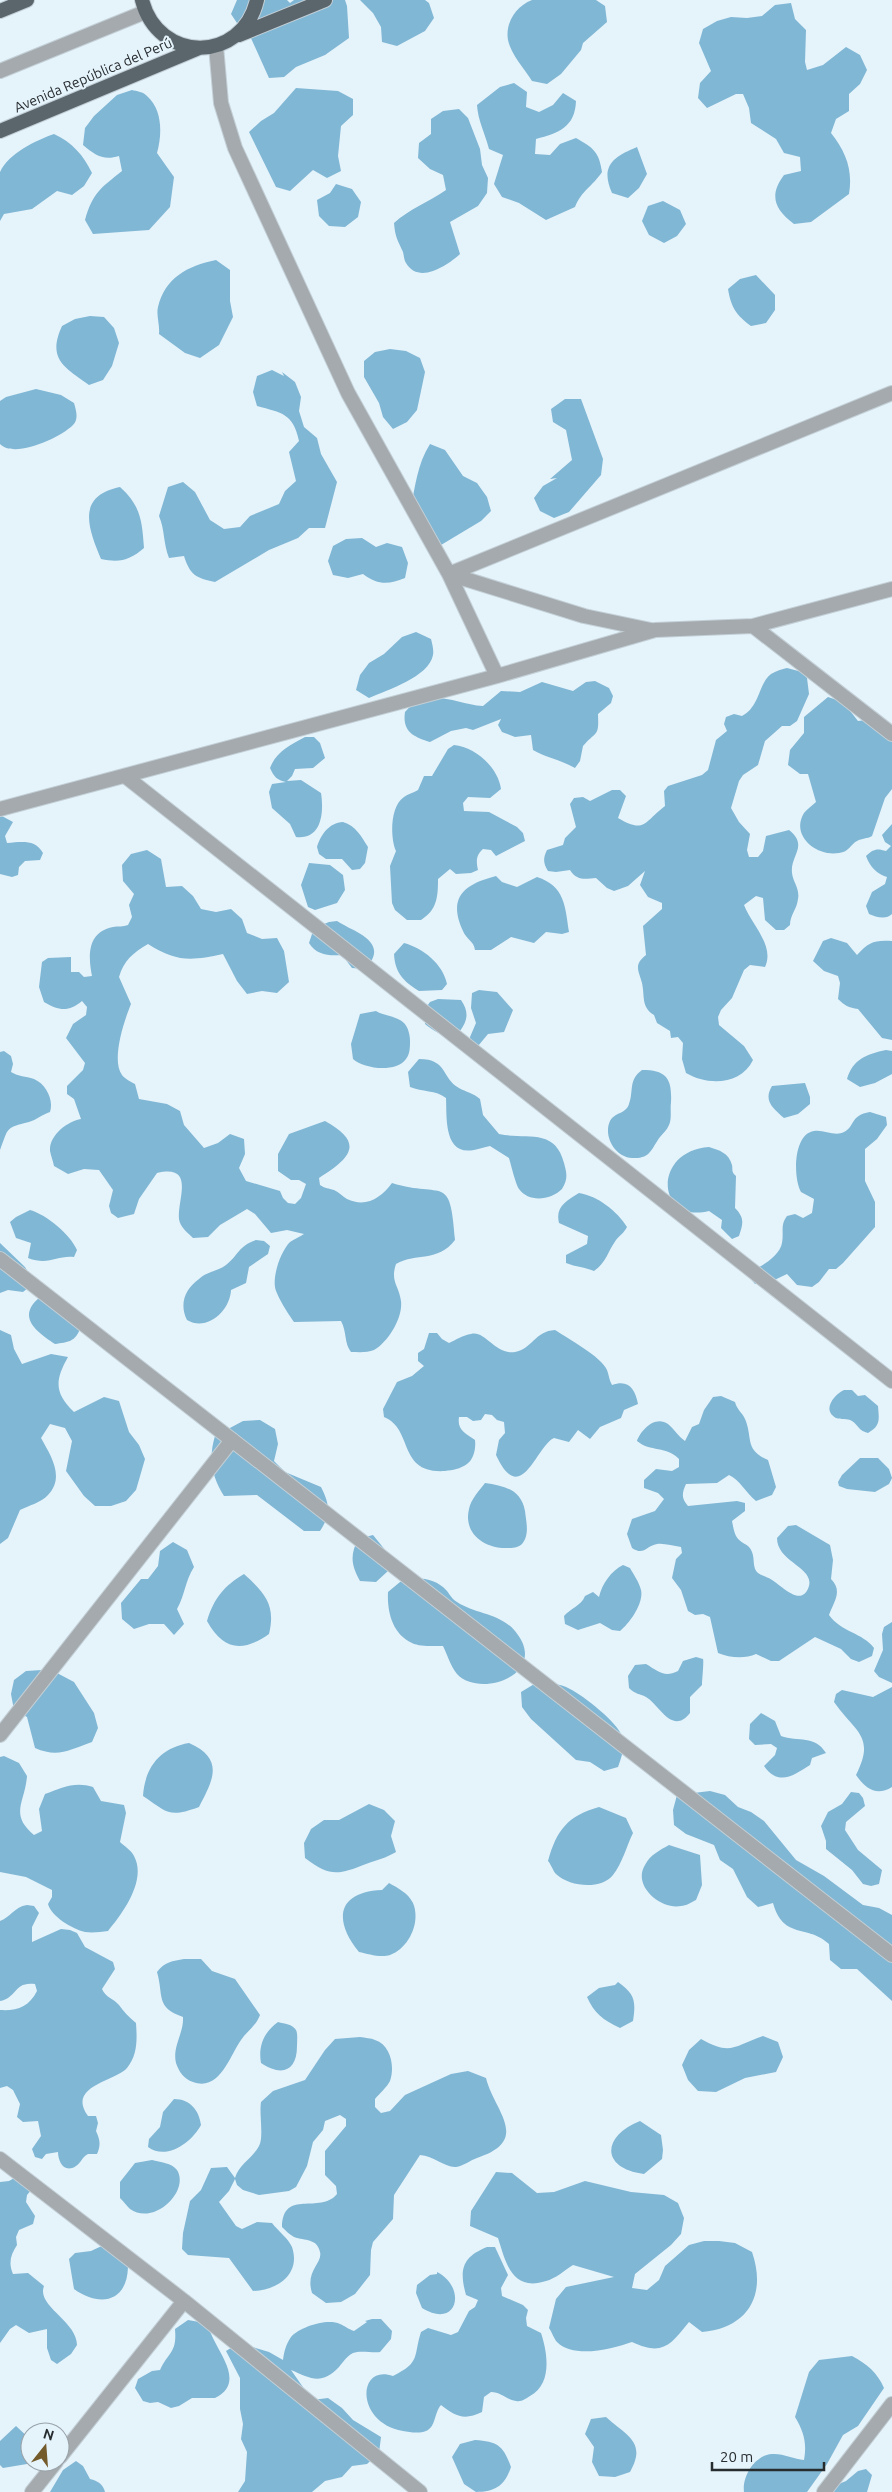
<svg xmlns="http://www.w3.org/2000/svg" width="892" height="2492" viewBox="0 0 892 2492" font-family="Ubuntu,sans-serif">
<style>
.forest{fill:#80b7d5}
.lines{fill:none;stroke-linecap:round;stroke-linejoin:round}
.service-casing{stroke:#c3cfd6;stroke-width:16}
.minor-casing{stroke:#c3cfd6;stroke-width:16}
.tertiary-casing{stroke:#c3cfd6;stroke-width:16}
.trunk-casing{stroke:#c3cfd6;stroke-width:16}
.service{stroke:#a4aaad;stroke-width:14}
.minor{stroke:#a4aaad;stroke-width:14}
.tertiary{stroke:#a4aaad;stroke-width:14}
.trunk{stroke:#5a666c;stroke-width:14}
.labels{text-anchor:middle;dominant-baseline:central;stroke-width:4;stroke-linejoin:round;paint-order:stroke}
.street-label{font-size:14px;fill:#272c2f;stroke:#e5f3fb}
</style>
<rect width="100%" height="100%" fill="#e5f3fb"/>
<path class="forest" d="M237,0H287L290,3L294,0H345L347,6L349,38L325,55L296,67L284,77L269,78L250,36L239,26L231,14Z
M360,0H425L429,3L434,18L425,31L397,46L382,42L381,27L373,13Z
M532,0H596L605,6L607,22L583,43L581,50L561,74L547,84L532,81C525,69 511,55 508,40C505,23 516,6 532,0Z
M791,3L795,19L806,30L805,62L807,70L823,65L846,47L860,55L867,70L860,84L849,94V111L836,119L831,133C846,152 853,170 849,194L811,222L794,224C774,209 769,195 784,175L801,171L800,157L784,153L776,139L751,123L749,108L743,94H736L707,108L698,98L700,83L711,71L699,43L703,29L717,21L731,17L747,18L762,16L775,5Z
M514,83L527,92L526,107L539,112L553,105L563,93L576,101C575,127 559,133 536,139L535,154L550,155L560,144L576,138C593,148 599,151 602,172C592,187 582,190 575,207L546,220L519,203L502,197L494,184L503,155L489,149C485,133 478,121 477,105L500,87Z
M296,88L338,91L353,99V115L341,126L338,156L341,171L327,178L313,170L290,191L276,187L249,132L261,121L274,113Z
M132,90C136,91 144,92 147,96C163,110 162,135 157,153L174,177L170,207L149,230L93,234L85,220C93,192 101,188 122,171L119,156C103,161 95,155 83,145L85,128L94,116L117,95Z
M459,109L468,118L480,149L482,165L488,178L487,193L478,206L450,222L460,254C448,265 419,285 406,263C404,260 404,256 403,252C398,241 395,237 394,223C409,209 429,202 446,190L443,175L430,169L418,158L419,143L431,134V119L443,111Z
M54,134C73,143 83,155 92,173L84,186L72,195L57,191L32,209L4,214L0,221V172C9,153 35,141 54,134Z
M637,147L647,174L639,188L628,198L612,193C600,166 613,157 637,147Z
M336,184L352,189L361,202L358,217L345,227L329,226L319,216L317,200L330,193Z
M663,201L680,210L686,224L677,236L664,243L649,235L642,221L648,206Z
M216,260L230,270V301L233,317L219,345L200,358L185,353L159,334C160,325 156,315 158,307C165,278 187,266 216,260Z
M756,275L775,295V310L766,323L751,326C736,315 731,307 728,289L740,279Z
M90,316L104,317L114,328L119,343L112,366L103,380L89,385C64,367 47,359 62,326L75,319Z
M390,349L406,351L420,358L425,372L417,410L407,422L393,429L383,417L379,403L364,377V361L375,352Z
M272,370L284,376L282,372L295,382L301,397L299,411L304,427L317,438L321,454L337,482L325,528H309L298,538L269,550L215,582C196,578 190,575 184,556L169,558C163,543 165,530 159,516L168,487L183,482L195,492L210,520L224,529L240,527L250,516L279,504L285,491L296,481L289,452L299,441C293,413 282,413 257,406L253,392L257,376Z
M36,389L61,395L74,403C76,410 79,419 73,425C60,438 14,459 0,444V401L6,397Z
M565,399H581L603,459L601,475L569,512L554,518L540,511L534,498L543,486L557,478L550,479L572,460L566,430L553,422L551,409Z
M430,444L445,450L463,476L477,483L487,497L491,511L481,521L441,545L427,542L409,516C415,491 416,466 430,444Z
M120,487C141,506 142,521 144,548C130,560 120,563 101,559C88,528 76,496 120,487Z
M362,538L376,547L387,543L402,547L408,563L405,578C388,585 378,585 363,574L348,578L333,575L328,561L333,546L346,539Z
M416,632L431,639C432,643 434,650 433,655C429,677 387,690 369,698L356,690L360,675L369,663L384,654L402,637Z
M787,668L802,672L807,678L809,694L797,721L790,726H782L765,741L758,765L743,775L739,781L731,808L739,822L750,834L747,850L749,857H758L763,851L766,836L789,830C809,846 790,855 792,873C793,882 800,889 798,899C797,909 790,915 790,925L784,930H776L765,920L763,898L756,896L744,905C752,925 775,946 765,967L750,965L744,970L732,998L721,1010L718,1017L719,1025L744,1046L753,1060C741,1085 708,1086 686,1073L682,1059L683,1043L678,1037L671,1038L670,1031L657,1023L654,1015C641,1007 645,997 642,983C639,971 633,965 646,955L643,926L662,909V903L648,897L640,885L645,871L628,886L614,891L607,888L596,878C585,879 577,881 570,870L556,872L548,871C543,863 543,858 547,850L563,845L565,838L576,827L570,804L574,798L583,797L590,801L612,790H620L626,796L618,818C645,834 644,822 665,806L664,791L668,786L702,775L708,770L716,740L727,731L724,724L726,717L734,714L742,716C760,707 759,682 771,674C776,671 782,669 787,668Z
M595,681L609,688L613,696L611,703L598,714C599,737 597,730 583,746L580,761L575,768C561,760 547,758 533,750L531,735L515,737L502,732L498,725L501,719L473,730L466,728L451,731L430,742C414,737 402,732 405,712C428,685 455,704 483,706L501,691L520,692L542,682L573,691L586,682Z
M828,697L843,702L858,721L866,720L892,733V789L885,798L872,836C867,839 862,838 857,841C851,844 849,852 839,853C817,857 790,836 804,813C807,809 812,806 816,802L808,774H800L788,765L790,750L804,733V717Z
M305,737H314L320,743L325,758L313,768L295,769L292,776L287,781L301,780L321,793C324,812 322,840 296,837L290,824L272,808L269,792L272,784L286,782C277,780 274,777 270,768C276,752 290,745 305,737Z
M454,745C475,747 498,767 501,789L490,798L468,797L463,803L464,811L489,812L517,827L523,833L525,841L496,856L491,850L483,849C476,855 476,861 478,870L471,873L456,874L450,869L438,879C438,897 437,910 421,920H407L395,910L392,903L390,866L396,851C390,838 390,806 404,797C408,794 413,793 418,790L424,776H432L448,749Z
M0,815L13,822L5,836L7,843C22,842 35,839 43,853L40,860L25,861L19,867L18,875L12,877L0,874Z
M343,822C356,826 361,836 368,847L365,863L360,869L352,870L342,859H326L319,854L317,847C321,834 329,823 343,822Z
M892,824V914C886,920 876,917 869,914L866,906L872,892L885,884L887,877C877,874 870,867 866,856C873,849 877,848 886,851L891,846L885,842L882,835Z
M147,850L161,859L166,887L182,886L193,896L201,909L216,912L231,909L242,919L247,933L262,939L277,938L284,951L289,982L277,993L262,991L247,994L237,981L223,954C191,961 176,962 148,944C133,953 124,960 119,977L131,1004C124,1021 111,1060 122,1075C125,1079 131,1082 135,1084L139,1099L167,1104L180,1111L184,1125L204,1148L218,1143L230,1134L244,1139L245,1154L239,1168L246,1181L280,1191L283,1198L288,1203L295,1204L301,1198L306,1184L299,1180H291L278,1171V1154L289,1134L325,1121C365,1143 351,1158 319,1178L320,1185C326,1189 328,1188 334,1190C339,1192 343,1197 347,1199C366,1208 381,1198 392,1183C444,1199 450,1172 455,1240C437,1263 417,1252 396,1264C390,1282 399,1285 401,1301C403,1318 388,1342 374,1350C367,1353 358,1352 351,1352C344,1343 347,1332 341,1321L294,1322C289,1315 276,1295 275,1287C273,1274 281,1251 290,1242C294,1239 300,1237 304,1234L287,1230L271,1233L255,1214L247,1209L220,1225L208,1237L193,1238C188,1233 180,1227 179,1219C177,1200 196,1164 157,1173L139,1199L134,1214L118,1218L111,1213L109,1206L113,1190L99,1170L84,1169L68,1174L54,1166C53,1161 51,1156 50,1151C49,1135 68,1121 81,1119L74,1099L67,1094V1086L83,1070L85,1063L66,1038L73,1024L86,1015L87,1007L82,1001C69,1012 59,1011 44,1002L39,987L42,962L48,958L71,957V972H79L84,977L92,976C88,956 87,932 113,927C118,926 123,927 128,925L132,917L129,905L134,894L123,881L122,865L131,854Z
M309,863L330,865L343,875L345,890L337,903L315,910L308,907L301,885Z
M496,876L502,882L517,887L537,877C565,886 565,906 569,932L562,934L546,932L534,943L511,937L491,950H475C474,941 466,939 463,931C447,897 465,884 496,876Z
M337,921C352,931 386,940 370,963C365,969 359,969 352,968L342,955C329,956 316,955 309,943L314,928L329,922Z
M831,938L847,943L857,955C869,942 874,940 892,941V1040L882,1038L858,1009C849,1008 844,1005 838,999L840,983L838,976L824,971L813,961L823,941Z
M404,943C423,948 443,964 447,984L442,990L419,991C404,982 395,973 394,954Z
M479,990L497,992L513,1010L504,1032L488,1034L478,1046L471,1044L470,1037L476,1023L471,1008L472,993Z
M438,999L461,1000C469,1012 468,1020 460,1031C444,1037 439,1035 425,1024V1009L430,1002Z
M376,1011C384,1016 397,1016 404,1023C408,1027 410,1035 410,1041C410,1047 410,1054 406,1059C396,1073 364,1069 353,1059L351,1044L360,1014Z
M886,1050L892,1051V1074L875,1083L860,1087L847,1079C853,1059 867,1054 886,1050Z
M4,1051L11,1056L13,1064L11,1072C19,1077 25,1076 34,1079C46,1084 54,1100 50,1112C43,1114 36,1120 29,1122C5,1128 9,1127 0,1150V1052Z
M419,1059C448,1059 441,1078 459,1088C466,1092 473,1093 480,1099L483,1115L499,1134C526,1140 555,1127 564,1163C567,1174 568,1179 562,1189C551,1200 529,1203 519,1189C516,1185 511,1165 509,1158L490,1146C484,1147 480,1149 474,1150C443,1156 447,1116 446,1098C436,1090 422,1092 410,1087L408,1072Z
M642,1070C667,1070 672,1079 671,1102C670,1110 672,1118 669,1125C667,1130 663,1133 660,1137C651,1149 651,1159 632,1158C615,1157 603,1136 610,1121C615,1112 626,1114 629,1104C634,1091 628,1080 642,1070Z
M805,1083L810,1097V1104L798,1114L784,1118C773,1108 763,1101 772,1086Z
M870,1112L886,1117L887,1125L877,1139L865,1149V1181L875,1202V1227L843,1263L836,1269H829L819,1282L812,1287L797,1285L787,1274L766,1284H755L750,1278L753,1270C763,1266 780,1255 782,1243C784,1232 780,1225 787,1216L795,1214L803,1218L812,1213L814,1199L801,1192C793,1178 793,1134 814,1131C823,1129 835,1137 844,1132C855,1127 850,1115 870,1112Z
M709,1147C719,1150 729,1153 732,1165C733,1170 731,1172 736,1176L735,1208C745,1218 743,1224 739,1236L732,1239L721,1228L722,1220L709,1211C656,1224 652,1151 709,1147Z
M579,1193C598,1196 617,1211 627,1227C624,1233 620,1235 616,1240C608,1251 606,1263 594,1271C585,1267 576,1267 566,1263V1255L587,1244L588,1236L559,1223C555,1207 566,1201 579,1193Z
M30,1210C47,1215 70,1234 77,1250L74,1257C57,1255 49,1266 28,1258L31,1243L16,1238L10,1222L16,1217Z
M256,1240L264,1241L270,1246L268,1254L249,1267L246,1283L231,1290C230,1311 207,1332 187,1320C179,1304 185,1289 199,1279C206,1272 218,1271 226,1265C238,1256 238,1246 256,1240Z
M0,1243L25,1267L34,1283L23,1292L8,1290L0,1293Z
M40,1297L80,1329C75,1342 68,1342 55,1344C36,1331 16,1317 40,1297Z
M0,1330L11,1335L14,1349L22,1364L51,1354L68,1357C55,1380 54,1393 74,1412L104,1397L119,1401L129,1432L139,1445L145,1459L136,1490L126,1501L111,1506H95L84,1496L66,1471L72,1441L65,1428L50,1424L41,1438C51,1456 65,1477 48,1495C42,1502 28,1506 20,1510L8,1538L0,1544Z
M555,1330C567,1338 602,1357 607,1370C609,1375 609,1380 612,1385C628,1379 635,1388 638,1404L624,1410L621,1418L600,1427L590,1439L578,1430L569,1442L554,1438C536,1446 521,1509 496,1455L499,1440L505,1433L504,1422L497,1420L492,1415L485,1414L481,1420L473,1421L467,1417H459C457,1430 465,1433 475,1440C476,1448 474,1459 467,1464C460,1469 453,1470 445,1471C397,1474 414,1429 384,1417L383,1409L397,1382L412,1376L424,1366L418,1361V1353L424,1349L429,1333H437L442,1339L449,1343C456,1340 463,1335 471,1334C485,1330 495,1355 515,1352C532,1349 535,1331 555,1330Z
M844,1390H852L858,1396L865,1395L878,1406C879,1419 881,1426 868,1433C859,1431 859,1426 852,1421C847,1418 841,1420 836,1418C821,1410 835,1394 844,1390Z
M721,1396L735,1402C737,1410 742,1412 745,1419C753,1437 744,1450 768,1460L776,1487L772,1495L756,1501C746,1493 740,1480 729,1475L717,1483L686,1484C682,1493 681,1498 688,1506L737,1501L745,1503V1511L732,1521C733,1526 734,1532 736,1536C740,1544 749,1543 752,1552C755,1559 752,1568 758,1573C762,1576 768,1577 772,1580C781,1585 802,1609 809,1586C814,1567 777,1562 777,1538L788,1526L796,1525L830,1545L833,1560L831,1579C843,1591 834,1601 829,1615C841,1632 863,1633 874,1648L872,1656L859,1662L851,1659L841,1649L815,1637L779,1661H771L756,1654C745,1659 730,1658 718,1653L710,1617L703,1614L695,1615L688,1611L681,1590L672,1578L676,1559L682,1553L681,1547C673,1546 664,1543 657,1544C646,1546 644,1556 632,1548L627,1534L632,1519L655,1511L664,1499L658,1493L644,1488V1480L656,1469L672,1471L679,1467V1459C667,1446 650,1452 637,1441C641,1430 655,1415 668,1424C674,1429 678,1436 685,1441L692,1427L699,1424L704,1410L713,1397Z
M260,1420L275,1429L278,1444L274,1461L285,1472L321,1487C330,1505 331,1514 320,1531H304L257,1495L224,1496C212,1477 208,1459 215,1436L243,1421Z
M860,1458H878L889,1469L892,1478L889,1484L875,1492L847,1489L839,1486L838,1482L842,1475Z
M485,1483C504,1486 521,1489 525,1511C526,1521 530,1535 522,1544C518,1548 512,1548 508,1548C485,1549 463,1534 469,1509C471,1499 479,1491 485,1483Z
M373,1535L390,1556L388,1571L376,1582L360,1581C351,1565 350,1555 358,1539Z
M173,1542L187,1550L194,1567C185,1581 185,1595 177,1609L184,1624L174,1635L164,1624H149L134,1629L122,1619L121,1603L141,1579H148L158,1566L160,1551Z
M623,1565L630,1568C634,1575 639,1582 641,1590C644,1603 630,1623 620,1631L612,1630L600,1623L578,1630L565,1624L564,1616C571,1608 581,1606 585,1596L593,1592L599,1597C602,1584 611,1571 623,1565Z
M244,1574C265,1593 276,1605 269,1634C242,1653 223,1650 207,1621C214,1598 224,1586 244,1574Z
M416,1578C429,1579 438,1581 447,1591C450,1595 453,1600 457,1602C475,1614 500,1613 515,1631C551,1674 480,1699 457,1674C451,1667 447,1654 443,1646C434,1646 420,1647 412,1643C392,1634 387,1611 388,1592L400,1582Z
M892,1622V1683L879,1677L874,1671L883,1650L882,1634L884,1627Z
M696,1657L703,1659C704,1661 702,1681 702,1685L690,1697V1713C672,1736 659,1704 646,1697C639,1693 636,1695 629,1688L628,1676L635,1665L646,1664C658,1671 664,1678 678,1671L683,1661Z
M42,1670L57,1673L74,1682L94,1713L98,1728L92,1742C69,1750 58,1758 35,1748L27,1717L14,1710L11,1694L14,1680L26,1671Z
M536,1683C547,1683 560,1683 570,1689C584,1696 617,1722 622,1736C625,1747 622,1756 618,1767L604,1771L590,1762L576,1760L531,1719L522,1707L521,1692Z
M892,1687V1787C876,1797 865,1788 856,1775C876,1736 855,1732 834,1702L836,1694L842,1690L873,1697Z
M761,1713L775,1721L781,1736C798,1742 815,1735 826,1753L812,1758L810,1765C794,1775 779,1787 764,1766L775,1755L777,1748L771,1744L755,1745L749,1739L750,1724Z
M189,1743C225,1759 213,1780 199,1807C169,1818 168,1813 143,1796C145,1767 160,1748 189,1743Z
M4,1756L19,1763L27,1776C25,1803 9,1814 34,1835L42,1831L39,1809L45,1794C61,1788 75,1781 93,1787L101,1801L124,1805L126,1813L120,1842C124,1846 131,1850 134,1856C147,1880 123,1913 108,1931C101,1932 92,1933 85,1932C72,1929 51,1916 48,1904L52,1897V1890L26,1877L0,1872V1757Z
M710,1791L725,1795L738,1807L751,1812L764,1821L796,1860L824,1876L863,1905L879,1908L892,1915V2001L857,1969H841L830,1960L829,1944C808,1924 783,1940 773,1903L758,1907L747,1897L733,1869L720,1860L714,1845L686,1834L674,1825L673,1810L677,1795Z
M851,1792L859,1793L863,1798L865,1806L846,1822L845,1830L858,1850L882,1870L879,1884L871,1886L863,1884L852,1870L826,1849V1841L821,1826L828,1812L842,1804Z
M369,1804L384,1810L395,1821L391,1836L396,1852C386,1858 377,1860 366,1864C338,1875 330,1877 305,1858L304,1843L311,1829L324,1820H339Z
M599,1807L626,1818L633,1833C627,1845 622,1864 613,1875C601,1890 570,1887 556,1874C553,1871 551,1864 548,1861C557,1829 568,1816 599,1807Z
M669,1845L700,1855L702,1885L696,1900C692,1902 686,1906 681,1906C661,1910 632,1886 645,1865C650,1855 660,1850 669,1845Z
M389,1883C398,1888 408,1893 413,1903C421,1922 409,1948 390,1955C381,1958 368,1954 359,1952C333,1920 337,1892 382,1890Z
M27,1905L34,1906L39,1913L32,1927V1942L61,1929L70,1930L77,1933L85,1947L113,1962L115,1969L102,1989C106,1998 113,1998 119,2005C124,2012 129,2017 136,2023C137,2038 138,2055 127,2068C116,2081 66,2086 88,2116H96L98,2123L96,2131C100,2140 101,2145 97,2154C95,2154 90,2154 88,2154C82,2157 81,2163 76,2166C64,2174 58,2161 58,2152L46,2154L42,2159L35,2157L32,2149L41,2136L38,2121L23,2122L17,2117L20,2104L13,2090L7,2086L0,2088V2010C17,2011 29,2007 37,1991L35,1984C14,1981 17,1998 0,2001V1921C11,1917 14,1907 27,1905Z
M184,1959H201L212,1971L235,1979L260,2015C256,2026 247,2031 241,2040C230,2055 220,2092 193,2082C184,2079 179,2072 176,2063C172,2047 184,2033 183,2017C155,2007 164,1996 157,1972C164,1962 173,1961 184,1959Z
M618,1982C635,1994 636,2001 633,2021L620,2028C603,2020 594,2013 587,1997L599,1988L615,1985Z
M278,2022C285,2024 292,2024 296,2030C298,2034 297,2041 297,2046C297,2071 282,2077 261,2063C258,2046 264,2032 278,2022Z
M763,2036L778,2042L783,2057L776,2072L745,2078L716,2092L698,2091L688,2080L682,2065L689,2050L701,2039C731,2056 734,2046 763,2036Z
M360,2037C365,2038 371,2038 375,2040C391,2045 395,2067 390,2081C387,2087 379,2094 375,2099V2107L381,2113L390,2111L405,2095L451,2074L468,2071L486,2078C494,2111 532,2140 477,2158C471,2160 463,2166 456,2167C446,2168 434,2156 420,2155L394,2195L393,2219L373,2242L371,2250L370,2275L355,2294L341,2302L326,2303L312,2293C305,2271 323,2263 320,2252C317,2238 305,2241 294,2237C289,2234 286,2231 282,2227C283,2188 320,2215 337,2194L336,2186L325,2175V2151L346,2126V2119L340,2115L325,2121L323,2130L313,2142L307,2166L296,2187L289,2191L259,2195L243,2190L237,2185L235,2179L229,2191L219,2202L236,2226L242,2229L257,2222L272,2223C278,2231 288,2238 292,2247C301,2274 278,2290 253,2291L229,2258L188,2255L182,2249L183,2233L190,2201L201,2190L211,2168L227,2167L235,2178C239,2164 253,2158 259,2146C264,2137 259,2114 261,2102L273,2091L305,2080L325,2050L335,2039Z
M174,2099C190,2099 199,2110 201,2125C192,2142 167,2161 148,2147L149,2139L160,2127L163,2112Z
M640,2121L661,2135L663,2150L662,2159L644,2174C600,2168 602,2136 640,2121Z
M152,2160C160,2162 172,2163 177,2170C190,2191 154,2226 130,2209C127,2206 123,2201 120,2198V2182L135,2163Z
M496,2172L512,2173L537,2193L554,2192L585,2181L631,2192L664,2195L678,2203L684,2218L681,2234L671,2245L635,2274L632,2288L647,2290L659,2280L665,2266L689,2245L704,2241H719L735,2243L752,2252C767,2295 748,2328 702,2332L689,2322C670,2346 662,2356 632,2342C612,2349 574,2359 557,2342C554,2339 552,2332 549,2328L556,2299L566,2287L614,2277L573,2265C565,2270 555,2279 546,2281C512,2292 506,2263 498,2238L470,2226L471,2211Z
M16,2177L32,2189L27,2195L26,2202L35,2216L33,2224L19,2230L16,2237L17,2245C11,2254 8,2263 13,2274L28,2273L44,2286C36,2306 77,2321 77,2345L71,2354L57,2364L51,2360L47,2348V2329L29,2333L16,2325L10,2329L0,2343V2182L9,2181Z
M106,2244L128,2267C127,2303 99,2307 74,2289L69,2259L75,2253L91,2251Z
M487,2247H495L508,2275L501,2288L502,2296L523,2305L528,2310L526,2318L527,2326L541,2333C548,2354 552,2384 530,2396C525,2399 522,2402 516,2401C507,2400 501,2392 491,2392L484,2397L482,2412C464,2421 455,2416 441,2405C434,2413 436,2427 426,2431C419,2434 409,2432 403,2431C355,2423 357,2363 393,2376C421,2362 413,2357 421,2332L428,2328L451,2335L458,2332L469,2311L475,2307L478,2300L466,2295C459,2270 462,2257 487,2247Z
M437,2272C467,2287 458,2330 422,2308L416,2293L417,2285L430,2275L437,2274Z
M372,2319H381L392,2331L391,2339L380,2352C372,2353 360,2350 353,2353C347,2356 343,2362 339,2367C321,2386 310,2378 291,2370L312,2400L328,2398L342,2408L353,2420L381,2437L379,2453L367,2464L352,2466L342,2477L325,2481L312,2492H238L245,2481L247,2452L241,2439L243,2424L240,2409V2378L226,2351L239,2343L269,2352L283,2360C284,2352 286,2344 291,2337C300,2327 327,2318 340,2324C345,2326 348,2329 354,2331L367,2322L365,2321Z
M188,2320L205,2323C210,2330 212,2337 216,2344C226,2363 241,2385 215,2398H192L179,2406L171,2408L158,2402L150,2403L143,2401L135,2388L138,2379L152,2371L160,2370C169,2351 177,2353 175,2329Z
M852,2356C867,2364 877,2372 884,2388L858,2426L843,2435L827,2464L807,2492H744C742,2476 755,2455 772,2454C782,2453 794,2459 804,2460C807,2443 804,2432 795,2417L809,2372L819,2360Z
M606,2417C627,2436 647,2442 630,2472L615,2477L599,2476L592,2462L594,2447L585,2434L591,2419Z
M16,2426L30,2439V2461L27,2464L3,2468L0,2465V2441Z
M475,2440C498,2442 503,2445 511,2467C505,2485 496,2492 476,2492L464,2484L452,2457L460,2444Z
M76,2461L83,2466L90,2479C98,2481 103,2484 105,2492H50L63,2470Z
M866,2469L872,2475L867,2492H819L846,2481L858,2471Z"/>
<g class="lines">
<defs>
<path id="service" d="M0,1735L232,1440"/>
<path id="minor" d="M216,46L221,103L235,148L348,393L449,574L497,676
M449,574L892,393
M449,574L584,616L651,630
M753,626L892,734
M125,776L892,1381
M0,809L497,676L655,630L753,626L892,589
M0,1259L892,1955
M0,2159L184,2301L420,2492
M60,2457L184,2301
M32,2492L56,2462
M824,2492L892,2404"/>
<path id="tertiary" d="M0,71L145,12"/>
<path id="trunk" d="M142,0C158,63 242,64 257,0
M0,11L27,0
M239,35L325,0
M0,131L199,48"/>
</defs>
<use href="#service" class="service-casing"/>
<use href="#minor" class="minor-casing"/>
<use href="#tertiary" class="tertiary-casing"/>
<use href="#trunk" class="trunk-casing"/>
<use href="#service" class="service"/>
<use href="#minor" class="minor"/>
<use href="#tertiary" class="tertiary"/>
<use href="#trunk" class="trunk"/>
</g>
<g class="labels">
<g class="street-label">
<text transform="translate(93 75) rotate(-23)">Avenida República del Perú</text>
</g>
</g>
<g transform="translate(45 2447) rotate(17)"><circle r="24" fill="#e5f3fb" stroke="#99a3a9"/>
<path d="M0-4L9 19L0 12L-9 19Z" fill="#735b2c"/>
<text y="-8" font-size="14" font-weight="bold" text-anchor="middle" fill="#272c2f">N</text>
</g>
<path d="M712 2462v8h112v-8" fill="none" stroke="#272c2f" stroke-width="2.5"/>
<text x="720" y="2462" font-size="15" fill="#272c2f" stroke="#e5f3fb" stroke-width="4" paint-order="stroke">20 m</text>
</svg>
